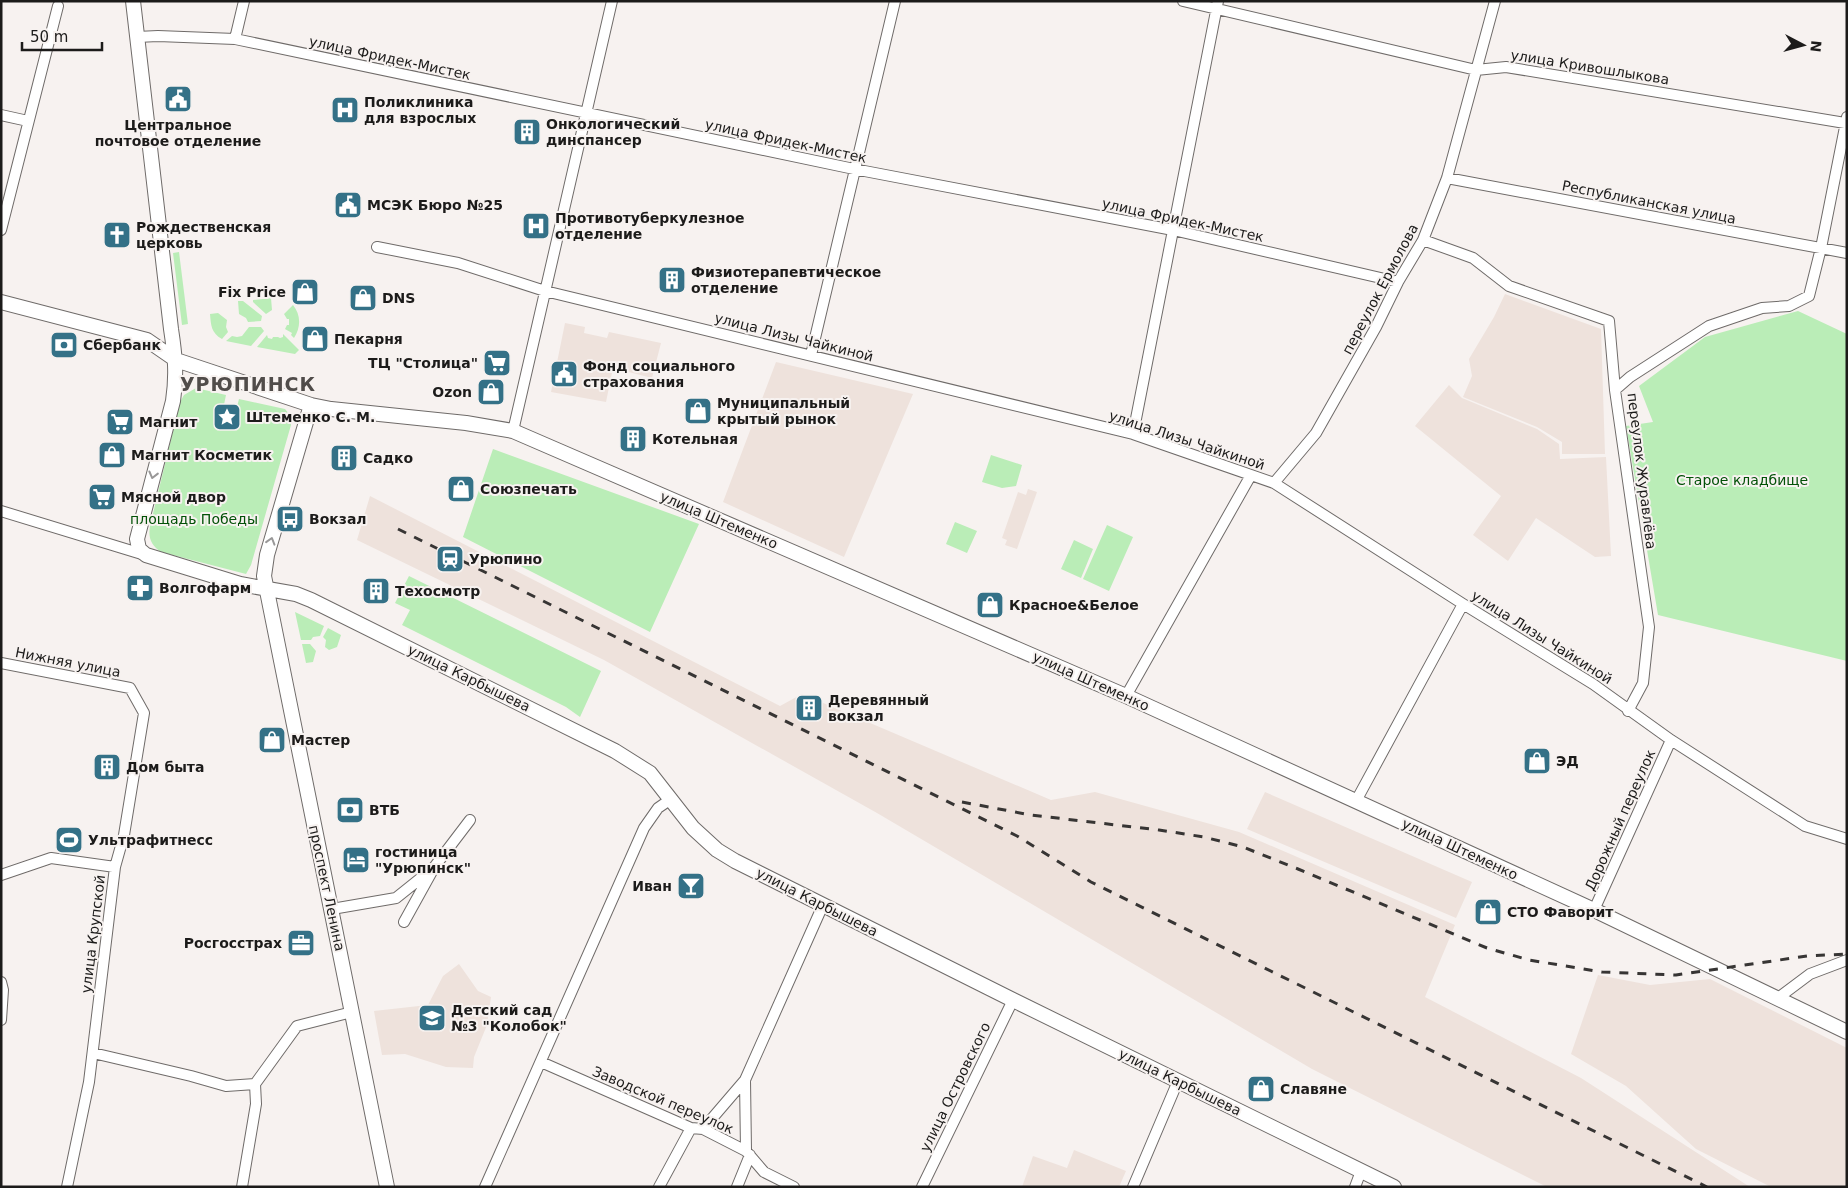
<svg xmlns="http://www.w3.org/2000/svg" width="1848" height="1188" viewBox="0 0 1848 1188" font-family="'DejaVu Sans',sans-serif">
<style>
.built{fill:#eee2dc}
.green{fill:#baedb7}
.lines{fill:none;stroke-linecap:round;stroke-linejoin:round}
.street-casing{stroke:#6f6b69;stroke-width:12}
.secondary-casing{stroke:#6f6b69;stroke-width:16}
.street{stroke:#fff;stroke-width:10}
.secondary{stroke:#fff;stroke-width:14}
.rail{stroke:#373534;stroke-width:3;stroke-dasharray:9 9;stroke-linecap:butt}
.oneway{stroke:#999898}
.labels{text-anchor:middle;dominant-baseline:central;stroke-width:4;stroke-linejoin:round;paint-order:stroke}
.street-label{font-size:14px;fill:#1c1b1a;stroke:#f7f2f0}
.poi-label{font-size:14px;font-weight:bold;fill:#1c1b1a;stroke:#f7f2f0;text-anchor:start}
.park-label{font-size:14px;fill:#025107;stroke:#f7f2f0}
.district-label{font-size:19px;font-weight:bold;letter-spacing:1px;fill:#504c4a;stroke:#f7f2f0}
</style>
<rect width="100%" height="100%" fill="#f7f2f0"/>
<path class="built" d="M1505,294L1601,329L1605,454H1562V442L1537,427L1463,397L1472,376L1469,359L1494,317Z
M565,323L585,327L584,333L607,338L609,332L661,343L652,378L613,368L606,402L551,392Z
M776,362L913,394L844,557L723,502Z
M1449,385L1462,398L1537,429L1559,444L1560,459L1606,457L1611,556L1595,557L1536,518L1508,561L1473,535L1501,496L1415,426Z
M1028,489L1037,492L1017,549L1005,545L1007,540L1002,538L1018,492L1026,495Z
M370,496L780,706L802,694L1051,800L1095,792L1239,832L1455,925L1425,997L1581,1078L1750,1187H1547L1312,1069L877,813L604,660L357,540Z
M1265,792L1472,882L1456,918L1247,829Z
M459,964L478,991L491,997L487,1025L474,1057L473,1068L446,1067L405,1054L382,1055L374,1011L428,1005L443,976Z
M1598,975L1650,985L1710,979L1847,1048V1187H1771L1696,1149L1626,1086L1571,1054Z
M1074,1150L1126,1171L1119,1187H1022L1033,1156L1067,1168Z"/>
<path class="green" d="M179,252L188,324L182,325L173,253Z
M271,298L272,310L266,314L253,302V300Z
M238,301H243L262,316L261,321L248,322L246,318L239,314Z
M293,305C301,315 301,327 294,338L291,335L292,333L285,329L287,325H289V319H287L284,314Z
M1798,311L1847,334V661L1658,615L1626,426L1653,422L1639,386L1705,337Z
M218,313L227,320L226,327L228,332L222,339C211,333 211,325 210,314Z
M249,327H261L264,331L251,346L226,341L232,336L237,337L242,336Z
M283,334L299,350L295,354L257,347L267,335L268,338L272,339L273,337H278L280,338L283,337Z
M196,388L226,395L220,424L232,426L239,399L285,409L290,415L291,425L251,565L246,574L161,552C151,545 148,538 150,526L180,402L184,395Z
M493,449L699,524L650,632L463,537Z
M991,455L1022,465L1016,486L1002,488L982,482Z
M955,522L977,531L967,553L946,544Z
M1107,525L1133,537L1109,591L1083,579Z
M1074,540L1093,549L1081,578L1061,569Z
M409,576L601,671L580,717L566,707L402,625L410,610L395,603Z
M295,612L324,626L320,636L313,637L311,640H301Z
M328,628L341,635L337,647L329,650L325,647L326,640L323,637Z
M302,644H310L316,651L313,662L306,663Z"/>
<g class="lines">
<defs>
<path id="street" d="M1183,1L1476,70L1506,67L1845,123L1847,125
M137,37L158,36L235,39L854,169L1173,230L1398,282
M235,39L244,1
M1,115L28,121
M1447,178L1847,253
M1,230L58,6
M1423,240L1473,258L1509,286L1609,321L1615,390
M377,247L458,263L545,291L1133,434L1274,483L1463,604L1593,684L1671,740L1805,826L1847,839
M811,355L895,1
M513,431L612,1
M1133,434L1218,1
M1274,483L1316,433L1376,327L1398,282L1423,240L1447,178L1495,1
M1,511L145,555
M1,663L130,688L144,713L124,835L115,867L89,1082L67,1187
M1126,696L1251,475
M1628,711L1643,683L1649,627L1615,390L1630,377L1709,326L1762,308L1789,306L1809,296L1821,248L1847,117
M1356,801L1463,604
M1,875L51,858L115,867
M332,909L396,898L431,870
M1594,910L1671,740
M404,922L435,866L470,820
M1,982L3,990L1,1020
M1778,998L1810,974L1847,960
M93,1053L191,1076L226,1086L255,1084
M541,1062L691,1128L703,1129L746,1151L764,1172L794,1187
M255,1084L297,1026L352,1012
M703,1129L745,1080
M746,1151L745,1080L823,905
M242,1187L256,1104L255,1084
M485,1187L644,828L658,808L671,799
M659,1187L691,1128
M737,1187L750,1155
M922,1187L1013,1000
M1133,1187L1178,1081
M1355,1187L1361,1171"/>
<path id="secondary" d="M133,1L171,329C175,355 177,375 173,401L137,539L139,549L146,555L240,584L296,594L311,600L615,751L650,773L693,828L717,850L735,861L1013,1000L1394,1187
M1,302L147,340L176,360L311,405L331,409L466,423L513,431L1126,696L1594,910L1847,1032
M311,405L267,555L264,576L387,1187"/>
</defs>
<use href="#street" class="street-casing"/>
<use href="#secondary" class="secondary-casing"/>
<use href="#street" class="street"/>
<use href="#secondary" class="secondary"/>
<path class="rail" d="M398,529L1017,836L1091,882L1707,1187
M962,802L1031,815L1159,830L1204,837L1243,847L1298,869L1487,948L1529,960L1602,972L1676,975L1807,956L1847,954"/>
</g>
<defs><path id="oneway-chevron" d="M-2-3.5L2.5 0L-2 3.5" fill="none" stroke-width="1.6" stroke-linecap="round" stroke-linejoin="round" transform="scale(1.25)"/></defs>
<g class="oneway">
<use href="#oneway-chevron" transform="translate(153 475) rotate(104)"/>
<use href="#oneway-chevron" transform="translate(271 541) rotate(-73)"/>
</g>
<defs>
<symbol id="civic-square" viewBox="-11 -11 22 22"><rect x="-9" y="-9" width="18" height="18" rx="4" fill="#347187" stroke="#f7f2f0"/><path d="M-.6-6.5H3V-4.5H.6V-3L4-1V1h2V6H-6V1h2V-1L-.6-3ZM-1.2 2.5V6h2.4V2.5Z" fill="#fff"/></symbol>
<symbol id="hospital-square" viewBox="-11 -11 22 22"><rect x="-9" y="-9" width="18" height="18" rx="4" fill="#347187" stroke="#f7f2f0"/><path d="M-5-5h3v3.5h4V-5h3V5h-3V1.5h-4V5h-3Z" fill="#fff"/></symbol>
<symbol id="building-square" viewBox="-11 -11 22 22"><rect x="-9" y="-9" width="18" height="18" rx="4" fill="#347187" stroke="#f7f2f0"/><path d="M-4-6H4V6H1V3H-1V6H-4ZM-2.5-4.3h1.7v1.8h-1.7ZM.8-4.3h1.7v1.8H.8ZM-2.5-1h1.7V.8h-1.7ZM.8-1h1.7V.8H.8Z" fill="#fff"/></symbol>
<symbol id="church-square" viewBox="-11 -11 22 22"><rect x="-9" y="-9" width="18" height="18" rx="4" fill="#347187" stroke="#f7f2f0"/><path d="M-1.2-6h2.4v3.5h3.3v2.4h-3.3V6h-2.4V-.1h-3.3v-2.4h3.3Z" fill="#fff"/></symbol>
<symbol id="shop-square" viewBox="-11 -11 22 22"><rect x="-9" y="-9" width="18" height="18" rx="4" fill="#347187" stroke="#f7f2f0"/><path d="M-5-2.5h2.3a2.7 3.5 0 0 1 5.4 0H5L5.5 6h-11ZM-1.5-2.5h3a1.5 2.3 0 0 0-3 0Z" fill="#fff"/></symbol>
<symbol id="bank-square" viewBox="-11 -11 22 22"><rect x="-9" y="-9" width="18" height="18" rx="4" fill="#347187" stroke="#f7f2f0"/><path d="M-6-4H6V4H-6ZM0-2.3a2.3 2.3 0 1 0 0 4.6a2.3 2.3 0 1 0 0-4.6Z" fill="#fff"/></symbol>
<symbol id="supermarket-square" viewBox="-11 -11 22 22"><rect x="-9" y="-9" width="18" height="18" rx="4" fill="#347187" stroke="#f7f2f0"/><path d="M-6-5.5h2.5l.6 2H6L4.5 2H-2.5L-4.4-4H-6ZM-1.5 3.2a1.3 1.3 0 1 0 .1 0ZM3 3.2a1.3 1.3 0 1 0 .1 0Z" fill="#fff"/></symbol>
<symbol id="sight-square" viewBox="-11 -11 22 22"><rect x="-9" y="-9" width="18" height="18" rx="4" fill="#347187" stroke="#f7f2f0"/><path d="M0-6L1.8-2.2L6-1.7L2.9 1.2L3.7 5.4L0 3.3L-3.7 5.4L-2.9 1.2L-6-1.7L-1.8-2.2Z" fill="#fff"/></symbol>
<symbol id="bus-square" viewBox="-11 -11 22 22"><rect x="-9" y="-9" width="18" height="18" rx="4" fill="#347187" stroke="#f7f2f0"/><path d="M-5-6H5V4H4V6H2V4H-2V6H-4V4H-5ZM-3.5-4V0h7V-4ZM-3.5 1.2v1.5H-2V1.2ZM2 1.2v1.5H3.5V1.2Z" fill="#fff"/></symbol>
<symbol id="station-square" viewBox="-11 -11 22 22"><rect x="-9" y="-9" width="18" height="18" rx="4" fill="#347187" stroke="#f7f2f0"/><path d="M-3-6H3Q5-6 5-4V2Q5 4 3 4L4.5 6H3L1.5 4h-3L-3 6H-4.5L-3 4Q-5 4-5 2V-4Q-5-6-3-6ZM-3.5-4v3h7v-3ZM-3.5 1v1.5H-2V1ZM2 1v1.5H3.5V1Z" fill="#fff"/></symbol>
<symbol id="pharmacy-square" viewBox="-11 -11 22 22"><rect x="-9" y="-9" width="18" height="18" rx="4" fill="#347187" stroke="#f7f2f0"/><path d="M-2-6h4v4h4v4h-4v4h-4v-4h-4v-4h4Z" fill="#fff"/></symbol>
<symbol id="stadium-square" viewBox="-11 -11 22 22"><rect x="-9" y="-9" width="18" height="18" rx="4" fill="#347187" stroke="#f7f2f0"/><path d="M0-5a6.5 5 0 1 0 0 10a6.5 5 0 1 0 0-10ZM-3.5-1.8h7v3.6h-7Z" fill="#fff"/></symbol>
<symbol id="hotel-square" viewBox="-11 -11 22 22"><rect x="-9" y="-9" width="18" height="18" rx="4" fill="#347187" stroke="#f7f2f0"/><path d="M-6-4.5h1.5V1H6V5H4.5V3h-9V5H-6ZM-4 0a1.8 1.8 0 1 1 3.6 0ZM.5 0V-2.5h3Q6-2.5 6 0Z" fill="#fff"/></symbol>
<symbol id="bar-square" viewBox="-11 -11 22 22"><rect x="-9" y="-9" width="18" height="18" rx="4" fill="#347187" stroke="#f7f2f0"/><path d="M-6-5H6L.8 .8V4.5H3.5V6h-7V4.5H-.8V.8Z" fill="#fff"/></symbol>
<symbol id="office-square" viewBox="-11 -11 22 22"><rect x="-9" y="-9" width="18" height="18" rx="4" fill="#347187" stroke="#f7f2f0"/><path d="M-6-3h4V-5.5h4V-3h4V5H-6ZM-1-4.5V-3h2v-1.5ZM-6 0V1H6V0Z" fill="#fff"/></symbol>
<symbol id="school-square" viewBox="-11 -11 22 22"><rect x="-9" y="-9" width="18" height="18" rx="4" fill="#347187" stroke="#f7f2f0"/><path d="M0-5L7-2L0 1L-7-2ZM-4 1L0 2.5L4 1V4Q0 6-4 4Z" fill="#fff"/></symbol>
</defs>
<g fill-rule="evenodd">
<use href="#civic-square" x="162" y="83" width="32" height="32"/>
<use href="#hospital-square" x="329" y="94" width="32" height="32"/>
<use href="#building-square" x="511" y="116" width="32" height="32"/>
<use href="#civic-square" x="332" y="189" width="32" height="32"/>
<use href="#hospital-square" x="520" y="210" width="32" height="32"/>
<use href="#church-square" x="101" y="219" width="32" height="32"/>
<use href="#building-square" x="656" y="264" width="32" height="32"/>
<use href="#shop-square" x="289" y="276" width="32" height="32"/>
<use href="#shop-square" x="347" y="282" width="32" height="32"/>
<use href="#shop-square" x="299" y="323" width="32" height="32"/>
<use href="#bank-square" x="48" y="329" width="32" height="32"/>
<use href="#supermarket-square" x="481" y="347" width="32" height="32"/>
<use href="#civic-square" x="548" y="358" width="32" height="32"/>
<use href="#shop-square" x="475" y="376" width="32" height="32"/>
<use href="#shop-square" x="682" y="395" width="32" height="32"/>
<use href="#sight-square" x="211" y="401" width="32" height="32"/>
<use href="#supermarket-square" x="104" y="406" width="32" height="32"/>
<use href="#building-square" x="617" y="423" width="32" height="32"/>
<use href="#shop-square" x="96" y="439" width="32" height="32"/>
<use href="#building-square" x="328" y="442" width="32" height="32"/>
<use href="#shop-square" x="445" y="473" width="32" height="32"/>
<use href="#supermarket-square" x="86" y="481" width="32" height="32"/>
<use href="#bus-square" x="274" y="503" width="32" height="32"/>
<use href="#station-square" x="434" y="543" width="32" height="32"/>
<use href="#pharmacy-square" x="124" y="572" width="32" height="32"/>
<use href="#building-square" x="360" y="575" width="32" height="32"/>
<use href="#shop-square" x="974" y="589" width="32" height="32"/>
<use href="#building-square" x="793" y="692" width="32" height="32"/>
<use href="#shop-square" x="256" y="724" width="32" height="32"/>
<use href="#shop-square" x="1521" y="745" width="32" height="32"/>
<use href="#building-square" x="91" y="751" width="32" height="32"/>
<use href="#bank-square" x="334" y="794" width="32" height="32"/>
<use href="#stadium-square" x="53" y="824" width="32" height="32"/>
<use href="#hotel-square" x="340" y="844" width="32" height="32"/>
<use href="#bar-square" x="675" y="870" width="32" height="32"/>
<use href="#shop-square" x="1472" y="896" width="32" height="32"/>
<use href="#office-square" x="285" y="927" width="32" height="32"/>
<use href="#school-square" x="416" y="1002" width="32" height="32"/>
<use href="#shop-square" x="1245" y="1073" width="32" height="32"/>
</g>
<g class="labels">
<g class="street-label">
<text transform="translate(390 58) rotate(12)">улица Фридек-Мистек</text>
<text transform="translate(1590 67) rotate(9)">улица Кривошлыкова</text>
<text transform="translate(786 141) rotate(12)">улица Фридек-Мистек</text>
<text transform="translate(1649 202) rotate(11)">Республиканская улица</text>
<text transform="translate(1183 220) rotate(12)">улица Фридек-Мистек</text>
<text transform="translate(1380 289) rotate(-62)">переулок Ермолова</text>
<text transform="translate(794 337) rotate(14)">улица Лизы Чайкиной</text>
<text transform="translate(1187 440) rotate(18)">улица Лизы Чайкиной</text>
<text transform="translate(1642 471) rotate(83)">переулок Журавлёва</text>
<text transform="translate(719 520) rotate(23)">улица Штеменко</text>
<text transform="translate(1542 637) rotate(32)">улица Лизы Чайкиной</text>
<text transform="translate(68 662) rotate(11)">Нижняя улица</text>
<text transform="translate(469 678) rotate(26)">улица Карбышева</text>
<text transform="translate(1091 681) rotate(24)">улица Штеменко</text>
<text transform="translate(1620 820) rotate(-66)">Дорожный переулок</text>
<text transform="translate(1460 849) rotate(25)">улица Штеменко</text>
<text transform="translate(327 888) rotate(78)">проспект Ленина</text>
<text transform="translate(817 902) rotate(27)">улица Карбышева</text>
<text transform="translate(93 934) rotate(-83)">улица Крупской</text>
<text transform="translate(1180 1082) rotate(26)">улица Карбышева</text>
<text transform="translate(955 1087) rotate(-64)">улица Островского</text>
<text transform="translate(663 1100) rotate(23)">Заводской переулок</text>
</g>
<g class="poi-label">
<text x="364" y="102">Поликлиника<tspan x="364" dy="16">для взрослых</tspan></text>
<text x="546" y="124">Онкологический<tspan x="546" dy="16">динспансер</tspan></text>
<text x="178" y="125" text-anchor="middle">Центральное<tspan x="178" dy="16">почтовое отделение</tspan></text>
<text x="367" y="205">МСЭК Бюро №25</text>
<text x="555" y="218">Противотуберкулезное<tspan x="555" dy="16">отделение</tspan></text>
<text x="136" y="227">Рождественская<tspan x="136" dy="16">церковь</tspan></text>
<text x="691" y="272">Физиотерапевтическое<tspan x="691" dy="16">отделение</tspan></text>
<text x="286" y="292" text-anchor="end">Fix Price</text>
<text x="382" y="298">DNS</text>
<text x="334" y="339">Пекарня</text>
<text x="83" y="345">Сбербанк</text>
<text x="478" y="363" text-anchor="end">ТЦ "Столица"</text>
<text x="583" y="366">Фонд социального<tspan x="583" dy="16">страхования</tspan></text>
<text x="472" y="392" text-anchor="end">Ozon</text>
<text x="717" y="403">Муниципальный<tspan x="717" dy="16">крытый рынок</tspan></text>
<text x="246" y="417">Штеменко С. М.</text>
<text x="139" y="422">Магнит</text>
<text x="652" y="439">Котельная</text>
<text x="131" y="455">Магнит Косметик</text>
<text x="363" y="458">Садко</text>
<text x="480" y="489">Союзпечать</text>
<text x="121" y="497">Мясной двор</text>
<text x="309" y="519">Вокзал</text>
<text x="469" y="559">Урюпино</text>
<text x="159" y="588">Волгофарм</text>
<text x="395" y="591">Техосмотр</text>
<text x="1009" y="605">Красное&amp;Белое</text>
<text x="828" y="700">Деревянный<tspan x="828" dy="16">вокзал</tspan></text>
<text x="291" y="740">Мастер</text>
<text x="1556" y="761">ЭД</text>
<text x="126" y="767">Дом быта</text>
<text x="369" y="810">ВТБ</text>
<text x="88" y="840">Ультрафитнесс</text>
<text x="375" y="852">гостиница<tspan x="375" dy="16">"Урюпинск"</tspan></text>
<text x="672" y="886" text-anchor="end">Иван</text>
<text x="1507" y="912">СТО Фаворит</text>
<text x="282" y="943" text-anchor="end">Росгосстрах</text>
<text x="451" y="1010">Детский сад<tspan x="451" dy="16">№3 "Колобок"</tspan></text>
<text x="1280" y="1089">Славяне</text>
</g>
<g class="park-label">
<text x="1742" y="480">Старое кладбище</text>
<text x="194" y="519">площадь Победы</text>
</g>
<g class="district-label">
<text x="248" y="384">УРЮПИНСК</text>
</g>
</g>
<rect width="1848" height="1188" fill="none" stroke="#1c1b1a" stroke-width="5"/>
<g transform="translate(1803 45) rotate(96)" stroke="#f7f2f0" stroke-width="4" paint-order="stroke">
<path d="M0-4L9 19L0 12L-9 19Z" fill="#1c1b1a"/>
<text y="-8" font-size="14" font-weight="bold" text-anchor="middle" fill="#1c1b1a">N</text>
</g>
<path d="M22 42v8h80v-8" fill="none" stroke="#1c1b1a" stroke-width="2.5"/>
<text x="30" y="42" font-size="15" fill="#1c1b1a" stroke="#f7f2f0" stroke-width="4" paint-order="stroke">50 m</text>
</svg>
